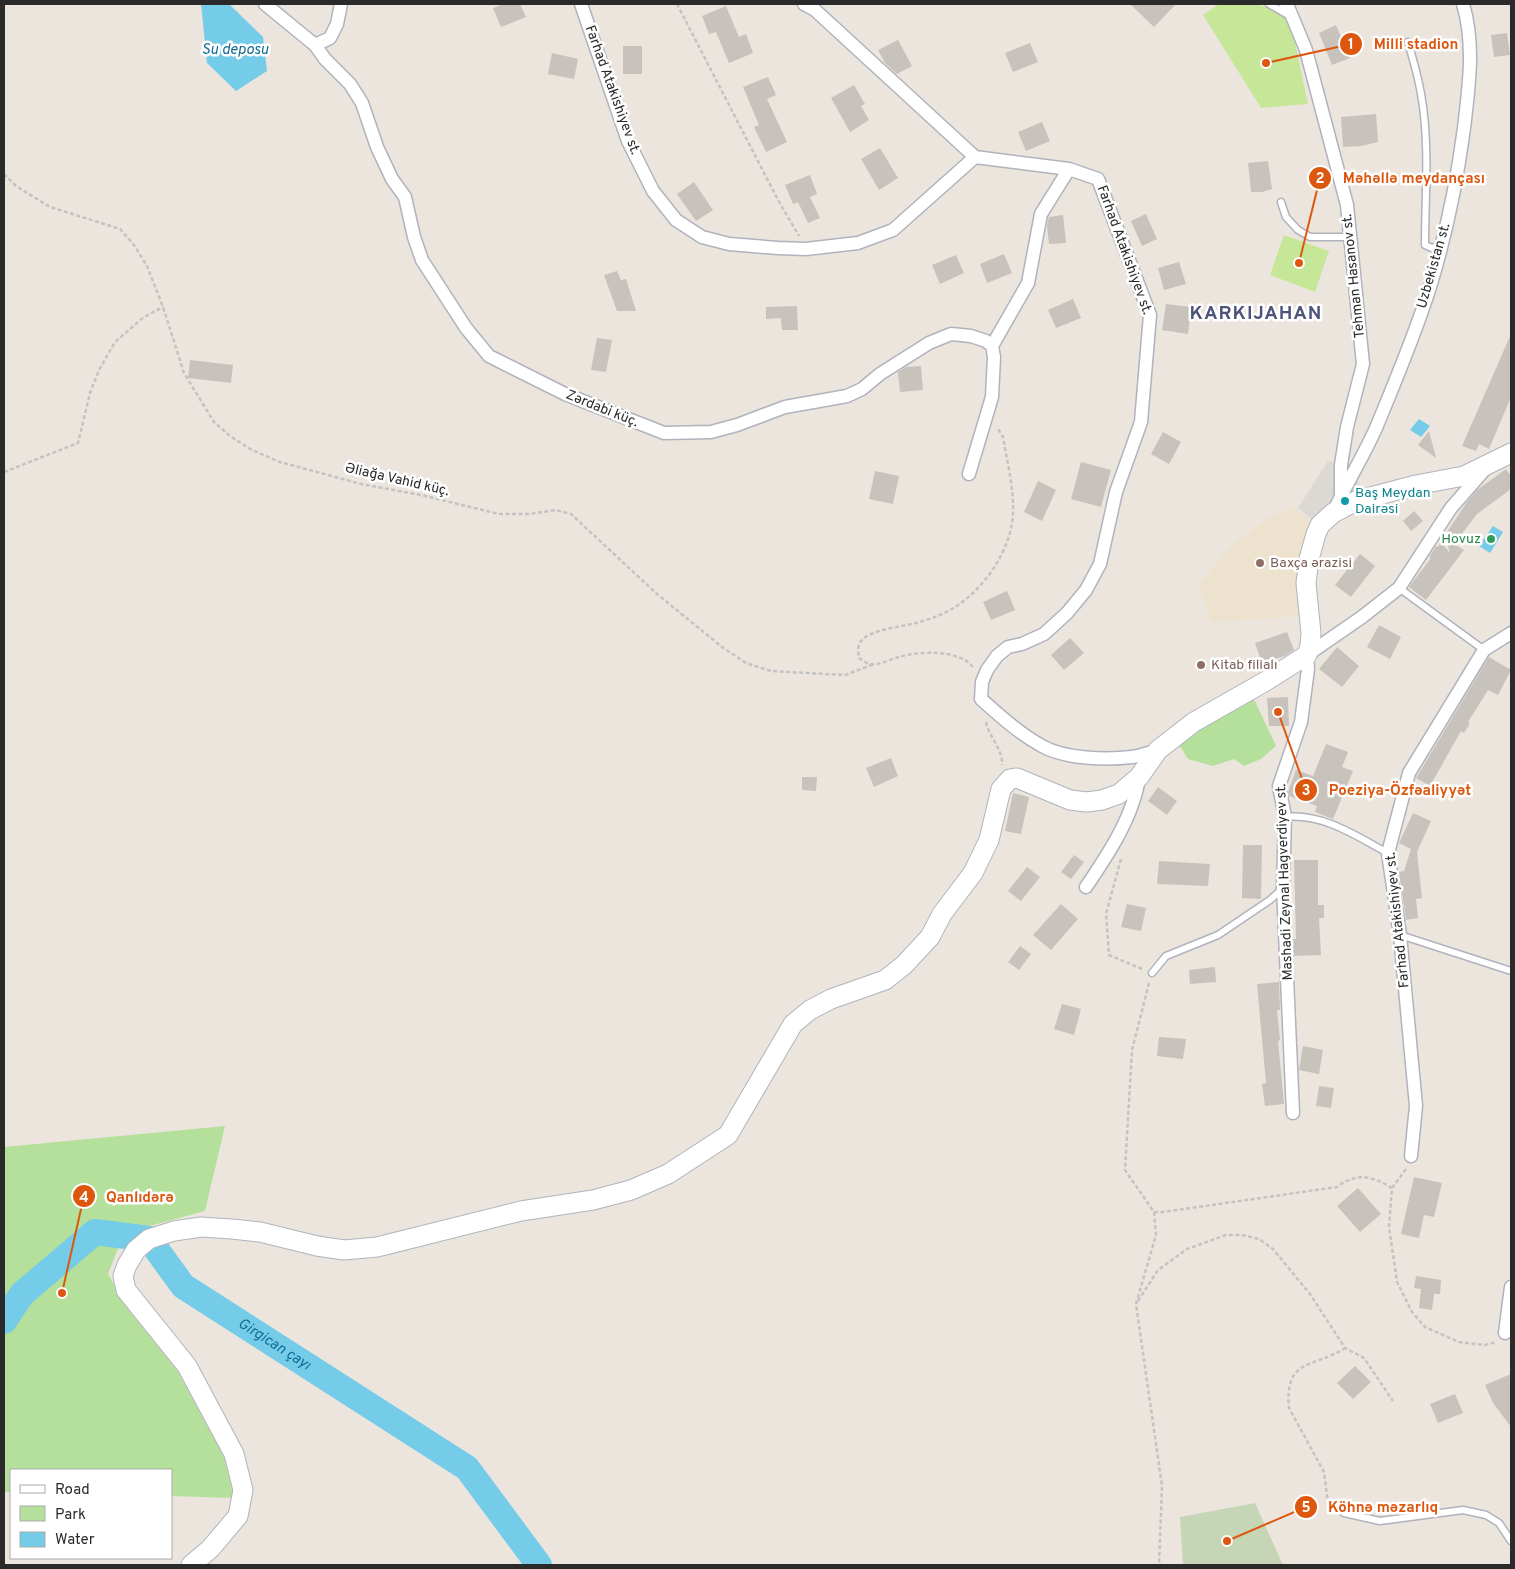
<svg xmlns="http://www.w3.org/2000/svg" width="1515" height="1569" viewBox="0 0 1515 1569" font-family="Overpass,sans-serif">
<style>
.education{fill:#ece2cd}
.green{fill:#b4e09b}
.cemetery{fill:#c5d5b5}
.pitch{fill:#c7e798}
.plaza{fill:#dcd8d3}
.water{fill:#74cce9}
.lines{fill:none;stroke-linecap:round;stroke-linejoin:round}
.river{stroke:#74cce9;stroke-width:26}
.building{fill:#c7c2bc}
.lane-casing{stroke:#b0b3bd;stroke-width:9}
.street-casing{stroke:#b0b3bd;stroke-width:15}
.secondary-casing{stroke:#b0b3bd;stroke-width:21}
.path{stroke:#c3c3c3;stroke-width:2.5;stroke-dasharray:4 2.5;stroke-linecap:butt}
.lane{stroke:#fff;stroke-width:6}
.street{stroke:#fff;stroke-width:12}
.secondary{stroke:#fff;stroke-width:19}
.culture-dot{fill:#0f9aa8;stroke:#fff;stroke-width:2}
.leisure-dot{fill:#2e9e5b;stroke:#fff;stroke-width:2}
.education-dot{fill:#8d6e63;stroke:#fff;stroke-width:2}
.labels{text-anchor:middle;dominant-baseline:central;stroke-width:5;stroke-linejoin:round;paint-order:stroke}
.street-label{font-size:14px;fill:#2a2a2a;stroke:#fff}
.culture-label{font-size:14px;fill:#0d838f;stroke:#fff;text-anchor:start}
.leisure-label{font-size:14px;fill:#27864d;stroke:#fff;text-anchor:end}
.education-label{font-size:14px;fill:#785e54;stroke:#fff;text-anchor:start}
.water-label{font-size:15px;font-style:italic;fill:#136b95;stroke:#fff}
.district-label{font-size:19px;font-weight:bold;letter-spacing:1px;fill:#4c5579;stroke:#fff}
.leader{fill:none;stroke:#de570e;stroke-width:2}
.callout-dot{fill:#de570e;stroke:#fff;stroke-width:2}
.mark-label{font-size:15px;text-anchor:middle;font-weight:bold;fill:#fff}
.callout-label{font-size:15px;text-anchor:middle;font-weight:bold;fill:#de570e;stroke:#fff;stroke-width:5;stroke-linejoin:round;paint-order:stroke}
</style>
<rect width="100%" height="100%" fill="#ece5dd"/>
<path class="education" d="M1294,508L1315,524L1302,616L1211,622L1199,585L1231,545L1273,515Z"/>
<path class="green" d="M1253,697L1276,746L1261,759L1244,766L1234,759L1213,766L1188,759L1178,743L1200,725L1213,723Z
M225,1126L205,1211L124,1233L108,1274L131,1313L177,1370L224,1457L234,1498L171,1496V1470H11V1492H4V1147Z"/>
<path class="cemetery" d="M1255,1503L1283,1565H1183L1180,1517Z"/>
<path class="pitch" d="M1219,4C1247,4 1271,0 1291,23L1308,104L1261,108L1203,15Z
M1284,235L1329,251L1315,292L1270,275Z"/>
<path class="plaza" d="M1328,461L1350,466L1362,490L1373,505L1330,526L1316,523L1298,508Z"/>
<path class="water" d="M201,4H229L263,37L267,71L236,91L207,63Z
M1419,419L1430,426L1421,437L1410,430Z
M1493,526L1503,532L1490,553L1479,546Z"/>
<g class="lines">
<path class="river" id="s1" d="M4,1321L22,1294L95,1232L149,1239L183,1286L467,1468L539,1565"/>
</g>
<path class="building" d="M504,4H520L526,17L501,27L493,8Z
M1130,4H1176L1154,27Z
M726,6L739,37L746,34L753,53L729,63L716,32L709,34L702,16Z
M1336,25L1350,58L1332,65L1319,33Z
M1507,33L1510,55L1494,57L1491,35Z
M898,40L912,66L897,74L885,63L878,50Z
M1030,43L1038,62L1013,72L1005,53Z
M623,46H642V74H623Z
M552,53L578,59L574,79L548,74Z
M768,77L776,95L767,99L787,142L766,152L754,127L759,125L743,87Z
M854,85L865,104L861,106L869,120L850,132L831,98Z
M1376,114L1378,142L1361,146L1343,147L1341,117Z
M1042,122L1050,141L1026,151L1018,132Z
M880,148L898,178L879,190L861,159Z
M1268,161L1272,189L1262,192H1251L1248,163Z
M810,175L817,194L810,197L820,218L808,223L798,202L793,204L785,185Z
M694,182L713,210L696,221L677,194Z
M1146,214L1157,239L1142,246L1131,221Z
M1063,215L1066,243L1049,244L1047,226L1049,217Z
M1004,254L1012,273L987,283L980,264Z
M956,255L964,273L940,284L932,265Z
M1179,262L1186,284L1164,290L1158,268Z
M617,271L621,280L626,279L636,311H617L604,275Z
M1073,299L1081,318L1056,328L1048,310Z
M1166,304L1191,307L1188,334L1162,330Z
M797,306L798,330H782L781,318L766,319V307Z
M1511,334V397L1489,449L1479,444L1476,451L1462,446Z
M597,338L612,340L606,372L591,370Z
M190,360L233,365L231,383L188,378Z
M921,366L923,390L900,392L898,372L906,367Z
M1429,431L1436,458L1418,445Z
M1163,432L1181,442L1169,464L1151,454Z
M1081,462L1111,470L1101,507L1071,499Z
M1506,469L1511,476V489L1477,514L1454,544L1464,550L1426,600L1409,587L1431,558L1429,557L1436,546L1438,547L1441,542L1450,553L1445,535L1467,502L1477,490Z
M875,471L899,476L893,504L869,499Z
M1038,481L1056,490L1042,521L1024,512Z
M1414,511L1423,521L1411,531L1403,521Z
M1360,554L1375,566L1351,597L1335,585Z
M1007,591L1015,610L991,620L983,602Z
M1379,625L1401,637L1390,659L1367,647Z
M1287,632L1294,650L1285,656L1262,663L1255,643Z
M1070,638L1084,653L1064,670L1051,655Z
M1337,647L1359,666L1342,687L1319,669Z
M1489,657L1511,670L1498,695L1488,690L1468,722L1470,723L1464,733L1461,731L1430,786L1416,778Z
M1288,697L1289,726H1269L1267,698Z
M1326,744L1348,752L1342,767L1353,771L1333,819L1315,812L1317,806L1289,796L1288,792L1296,770L1313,776Z
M891,758L898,776L874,787L866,768Z
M802,777H817L816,791L802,790Z
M1158,787L1177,801L1167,815L1148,801Z
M1013,793L1029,797L1021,834L1005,831Z
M1413,813L1431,821L1417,852L1422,898L1416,899L1418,918L1406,920L1399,872L1404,871L1411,849L1399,843Z
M1243,845H1262L1261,899L1242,898Z
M1074,855L1084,862L1071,879L1061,872Z
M1294,860H1318V905H1324V918H1319L1321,955L1294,956L1293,939H1296Z
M1159,861L1210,864L1208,886L1157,884Z
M1027,867L1040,877L1021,901L1008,891Z
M1061,904L1078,919L1051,950L1033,935Z
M1127,904L1146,908L1141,931L1121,927Z
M1020,946L1031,954L1019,970L1008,962Z
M1215,967L1216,982L1190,984L1189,970Z
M1279,982L1280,1010H1277L1280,1040L1278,1041L1284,1104L1265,1106L1262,1084L1266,1083L1257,984Z
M1062,1004L1081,1009L1074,1035L1054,1029Z
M1159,1037L1186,1039L1183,1059L1157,1056Z
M1303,1046L1323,1050L1319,1074L1299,1070Z
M1319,1086L1334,1088L1331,1108L1316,1106Z
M1414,1177L1442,1183L1434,1217L1424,1215L1419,1238L1401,1234Z
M1358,1188L1381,1214L1360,1232L1337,1206Z
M1416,1276L1441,1280L1440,1294H1434L1432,1310L1419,1308L1421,1289L1414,1288Z
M1355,1366L1371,1382L1353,1399L1337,1383Z
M1511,1374V1427L1493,1403L1485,1385Z
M1455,1394L1463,1413L1438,1423L1430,1404Z"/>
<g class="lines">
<defs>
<path id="lane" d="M1269,4L1288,15
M1408,42C1413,59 1418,76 1421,94C1430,144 1425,195 1425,245L1432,248L1441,245
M1281,202L1286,217L1298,230L1310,237H1350
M1399,588L1484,650
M1285,817C1323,813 1356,836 1388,853
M1400,935L1511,971
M1152,973L1166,956L1218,935L1270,900L1282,889
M1344,1513L1380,1521L1463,1510L1486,1515L1499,1523L1511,1541"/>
<path id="street" d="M265,4L315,45L325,59L350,84L362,103L377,147L392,179L405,197L414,237L422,260L466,328L489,356L565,394L664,433L711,432L737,425L785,407L847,396L862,389L880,374L929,343L951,334L971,336L986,341L992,346L994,357L992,397L969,474
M581,4L628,141L653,191L676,220L702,237L729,244L778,248L806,249L858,243L893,230L975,157
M804,4L815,10L975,157L1069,169L1098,179L1150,315L1141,422L1116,492L1100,564L1086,590L1067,613L1044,634L1022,644L1008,647L997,656L987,670L982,682L981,699C1000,716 1020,734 1042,746C1065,759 1106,760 1132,757C1141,756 1150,752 1158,750
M1285,4L1289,9L1306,50L1347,205L1363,364L1347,427L1341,465V494
M315,45L330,38L337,24L341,4
M992,346L1028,283L1041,214L1069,169
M1333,513C1346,484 1363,457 1376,428C1395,382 1415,335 1430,287C1446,235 1457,181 1464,128C1469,86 1475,44 1463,4
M1086,887C1107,856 1134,816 1139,777
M1293,1113L1283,888L1285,817L1279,786L1301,722L1308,669L1307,655L1362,617L1399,588L1451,508L1486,468
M1411,1156L1416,1106L1400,935L1388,853L1409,773L1484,650L1511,633
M1505,1333L1511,1287"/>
<path id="secondary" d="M191,1565L210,1549L238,1516L243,1490L234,1454L187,1366L126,1290L123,1276L127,1265L136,1250L149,1239L174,1231L201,1227L232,1229L260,1232L317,1246L344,1250L377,1247L521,1211L593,1200L631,1190L668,1174L728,1135L793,1024L810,1010L831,999L885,980L904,965L930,937L942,914L973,873L989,840L1001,789L1010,779L1017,778L1070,800L1087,802L1102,800L1119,794L1139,777L1158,750L1194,722L1266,681L1307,655L1310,646L1311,633L1306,583L1309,559L1316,534L1320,525L1333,513L1356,501L1416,485L1464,476L1511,453"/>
</defs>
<use href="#lane" class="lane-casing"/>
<use href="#street" class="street-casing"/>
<use href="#secondary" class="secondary-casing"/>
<path class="path" d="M677,4L778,200L799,236
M4,174L16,186L50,207L120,229L134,245L147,266L163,307L184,373L214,422L230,436L252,450L280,462L361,484L421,495L499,514H529L556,510L571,514L657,594L722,647L746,663L771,671L845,675L874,664
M4,472L78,443L90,393L99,370L115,342L144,317L163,307
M973,667C959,649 919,651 899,657C891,659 878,666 869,664C866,663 862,660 859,658C858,652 857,645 862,640C870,630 904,626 916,623C930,619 943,615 955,607C985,588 1012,549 1013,512C1014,488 1007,461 1003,437L997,427
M986,722C989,737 1003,749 1002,765
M1121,859L1106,914L1109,955L1142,969
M1149,983L1132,1050L1125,1170L1154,1212L1156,1235L1136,1304L1162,1486L1159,1565
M1392,1188L1406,1169
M1154,1212H1163L1337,1187C1357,1172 1372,1176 1392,1188L1389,1227L1397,1282L1412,1312L1425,1327L1459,1342L1485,1345L1496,1342
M1138,1301L1158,1270L1187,1249L1226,1235H1242L1259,1239L1273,1249L1310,1294L1345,1348L1364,1358L1393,1401
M1335,1509L1327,1496L1324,1472L1289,1408C1284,1357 1315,1368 1345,1348"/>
<use href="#lane" class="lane"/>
<use href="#street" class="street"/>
<use href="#secondary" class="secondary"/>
</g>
<circle class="culture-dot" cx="1345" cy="501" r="5"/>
<circle class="leisure-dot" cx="1491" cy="539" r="5"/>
<g class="education-dot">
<circle cx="1260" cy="563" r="5"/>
<circle cx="1201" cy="665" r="5"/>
</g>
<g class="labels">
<g class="street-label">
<text transform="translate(612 90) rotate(70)">Farhad Atakishiyev st.</text>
<text transform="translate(1124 250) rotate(70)">Farhad Atakishiyev st.</text>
<text transform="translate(1434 266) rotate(-74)">Uzbekistan st.</text>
<text transform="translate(1354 276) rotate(-96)">Tehman Hasanov st.</text>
<text transform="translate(602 409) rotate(22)">Zərdabi küç.</text>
<text transform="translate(397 480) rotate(13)">Əliağa Vahid küç.</text>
<text transform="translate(1285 882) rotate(-92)">Mashadi Zeynal Hagverdiyev st.</text>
<text transform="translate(1398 920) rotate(-96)">Farhad Atakishiyev st.</text>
</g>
<g class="culture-label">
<text x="1355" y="493">Baş Meydan<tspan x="1355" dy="16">Dairəsi</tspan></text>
</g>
<g class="leisure-label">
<text x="1481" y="539">Hovuz</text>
</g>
<g class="education-label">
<text x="1270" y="563">Baxça ərazisi</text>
<text x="1211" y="665">Kitab filialı</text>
</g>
<g class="water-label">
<text x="235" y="50">Su deposu</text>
<text stroke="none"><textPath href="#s1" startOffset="349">Girgican çayı</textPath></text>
</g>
<g class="district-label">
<text x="1256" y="314">KARKIJAHAN</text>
</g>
</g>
<path class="leader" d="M1266 63L1351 44M1299 263L1320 178M1278 712L1306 790M62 1293L84 1196M1227 1541L1306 1507"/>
<g class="callout-dot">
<circle cx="1266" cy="63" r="5"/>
<circle cx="1299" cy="263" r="5"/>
<circle cx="1278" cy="712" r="5"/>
<circle cx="62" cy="1293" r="5"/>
<circle cx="1227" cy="1541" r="5"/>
<circle cx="1351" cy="44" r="12"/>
<circle cx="1320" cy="178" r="12"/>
<circle cx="1306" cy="790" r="12"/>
<circle cx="84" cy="1196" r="12"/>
<circle cx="1306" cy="1507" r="12"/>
</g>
<g class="mark-label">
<text x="1351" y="49">1</text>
<text x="1320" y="183">2</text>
<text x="1306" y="795">3</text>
<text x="84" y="1202">4</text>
<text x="1306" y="1512">5</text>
</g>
<g class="callout-label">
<text x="1416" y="49">Milli stadion</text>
<text x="1414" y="183">Məhəllə meydançası</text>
<text x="1400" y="795">Poeziya-Özfəaliyyət</text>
<text x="140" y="1202">Qanlıdərə</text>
<text x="1383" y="1512">Köhnə məzarlıq</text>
</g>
<rect width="1515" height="1569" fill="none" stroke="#2a2a2a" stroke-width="10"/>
<rect x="10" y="1469" width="162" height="90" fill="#ffffff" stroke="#aaaaaa"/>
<rect x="20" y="1485" width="25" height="8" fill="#ffffff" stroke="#aaaaaa"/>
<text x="55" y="1494" font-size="15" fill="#2a2a2a">Road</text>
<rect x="20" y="1506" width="25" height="15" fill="#b4e09b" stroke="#aaaaaa"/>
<text x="55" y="1519" font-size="15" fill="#2a2a2a">Park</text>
<rect x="20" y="1532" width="25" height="15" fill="#74cce9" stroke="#aaaaaa"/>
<text x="55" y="1544" font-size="15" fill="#2a2a2a">Water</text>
</svg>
